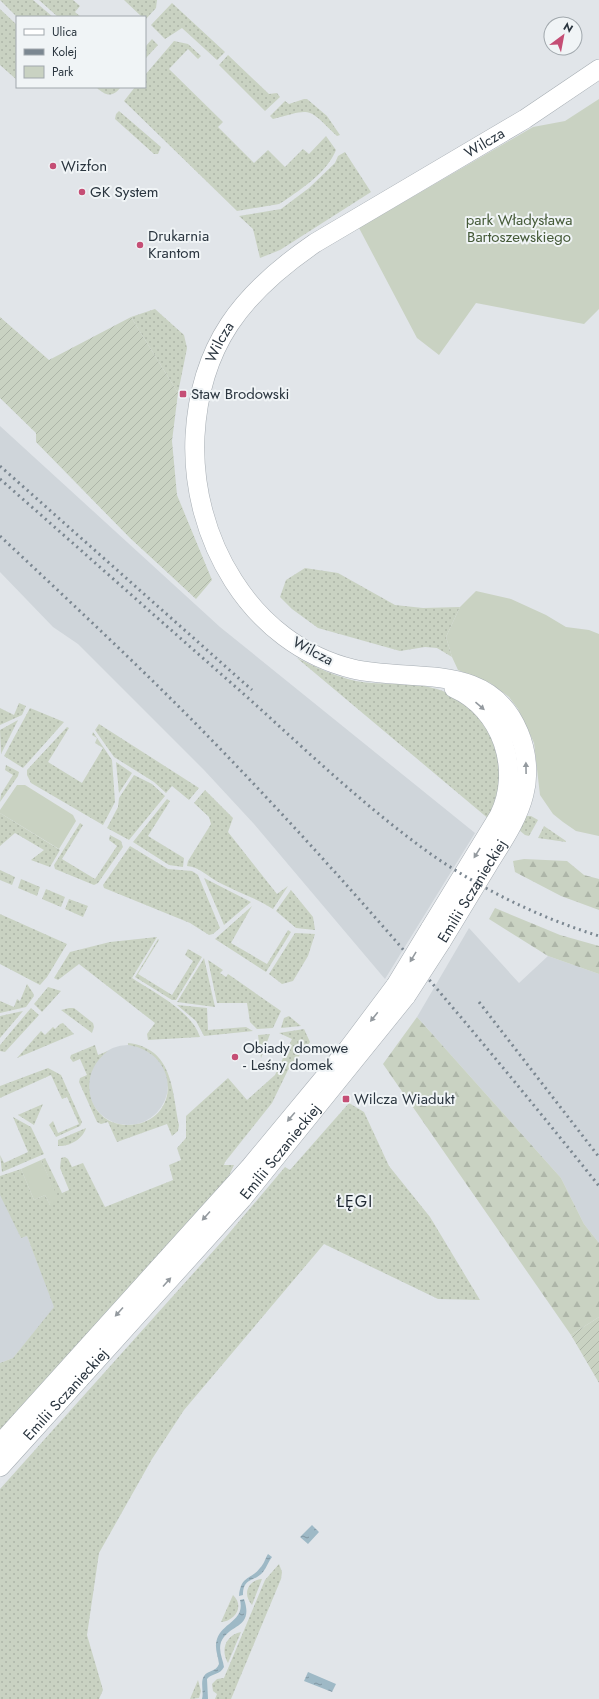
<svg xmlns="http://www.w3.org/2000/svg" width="599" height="1699" viewBox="0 0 599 1699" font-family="Jost,sans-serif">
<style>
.built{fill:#cfd5da}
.grass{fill:url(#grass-dots)}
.forest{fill:url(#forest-firs)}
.park{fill:#c9d2c2}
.garden{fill:url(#garden-furrows)}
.water{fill:url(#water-ripples)}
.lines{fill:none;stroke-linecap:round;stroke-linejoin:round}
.secondary-casing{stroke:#a6adb3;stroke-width:20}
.secondary{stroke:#fff;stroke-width:19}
.rail{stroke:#7b8791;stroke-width:3;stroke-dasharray:2 4;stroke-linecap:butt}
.secondary-bridge-casing{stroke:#a6adb3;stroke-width:20;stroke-linecap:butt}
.secondary-bridge{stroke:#fff;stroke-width:19}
.oneway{fill:#949a9f}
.poi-dot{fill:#c54e75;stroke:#f0f4f6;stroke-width:1.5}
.labels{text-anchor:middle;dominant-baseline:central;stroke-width:4;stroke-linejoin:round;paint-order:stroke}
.street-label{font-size:15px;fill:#2a353f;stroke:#f0f4f6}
.poi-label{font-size:15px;fill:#2a353f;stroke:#f0f4f6;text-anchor:start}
.park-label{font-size:15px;fill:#455a38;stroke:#f0f4f6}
.neighbourhood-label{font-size:16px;letter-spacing:1px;fill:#1c2630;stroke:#f0f4f6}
</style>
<defs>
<pattern id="grass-dots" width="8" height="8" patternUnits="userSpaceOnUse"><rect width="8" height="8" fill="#c9d2c2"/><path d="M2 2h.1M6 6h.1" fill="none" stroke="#adb5a8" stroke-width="1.8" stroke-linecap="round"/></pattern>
<pattern id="forest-firs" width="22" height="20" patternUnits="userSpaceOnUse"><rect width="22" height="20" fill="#c9d2c2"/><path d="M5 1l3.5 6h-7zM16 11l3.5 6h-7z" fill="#adb5a8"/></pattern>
<pattern id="garden-furrows" width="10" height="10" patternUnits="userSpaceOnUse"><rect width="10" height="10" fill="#c9d2c2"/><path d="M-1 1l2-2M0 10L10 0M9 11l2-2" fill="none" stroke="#adb5a8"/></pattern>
<pattern id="water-ripples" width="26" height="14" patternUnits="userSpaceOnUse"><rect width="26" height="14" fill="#9eb9c6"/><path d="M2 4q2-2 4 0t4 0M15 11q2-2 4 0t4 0" fill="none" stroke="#8197a2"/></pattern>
</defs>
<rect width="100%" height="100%" fill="#e1e5e9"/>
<path class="built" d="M0,426L220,627L475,833L385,979L254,824L204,770L78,644L53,627L0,572Z
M469,928L519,983L548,956L599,974V1243L584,1224L561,1178L417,1017Z
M88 1085a40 40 0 1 1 80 0a40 40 0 1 1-80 0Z
M0,1187L21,1238L27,1236L55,1307L13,1358L0,1363Z"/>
<path class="grass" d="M0,0H33L53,17H17Z
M39,0H73L80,6L75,12L81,17H58Z
M124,0H157L156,8L145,20V17H142Z
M172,3L225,52L217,60L182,28L165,39L151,25Z
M0,9L17,25V80L0,65Z
M152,39L158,45L145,59V47Z
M174,41L188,44L201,56L198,59L188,49L169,69L223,122L218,127L254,163L268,150L285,167L303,149L309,154L326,136L336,150C327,172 303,188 284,201L279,204L237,211L124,101L135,87H145V75Z
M228,55L269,94L277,93L280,97L265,111L219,65Z
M96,87H121C112,98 106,96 96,87Z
M304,99H307L327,116L340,135L337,136C307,107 313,108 273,119L270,116L285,101L289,104Z
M119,111L161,147L158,154H154L115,119L116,114Z
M345,152L371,192L280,250L260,258L253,229L239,216L281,209L309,188L335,163L338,156Z
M155,309L184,335L187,348L178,393L131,317Z
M305,568L338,573L395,605L423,608L460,607L446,637L452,657L437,648L425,647L400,651L318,628L292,609L280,597L286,580Z
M297,658C316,667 334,676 356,681C382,686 410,681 437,689C476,700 508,747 500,788C498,799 493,810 490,820Z
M19,703L26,706L22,715L0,725V708L14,715Z
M30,708L64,722L23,768L4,756Z
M18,720L1,754L0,730Z
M99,724L199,788L189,800L172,786L166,793L154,782L114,757L95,730Z
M67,727L69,728L48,762L82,783L103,748L95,743L97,738L92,735L93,732L112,760L115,802L103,825L31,783L27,775V770Z
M116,762L132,773L119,793Z
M6,765L19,772L18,776L0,802L1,794L13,775L5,770Z
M134,775L152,784L165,796L129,840L107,828L118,807L119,798Z
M205,790L233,818L228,832L277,894L288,886L273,909C256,898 237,892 220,883C208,877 200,867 187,866L188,861L211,824L209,817L194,803Z
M167,799L170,801L148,836L184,858L183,867L169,865L133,842Z
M0,813L60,850L50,867L31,860L44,850L15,833L0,846Z
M525,816H531L538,820L529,836L525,835L519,830Z
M80,823L83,825L62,859L95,879L117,846L109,840L110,835L121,841L123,847L98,883L94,885L55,869L54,865Z
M544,826L566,841V842L538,838Z
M130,846L168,869L192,871L198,875L220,928L213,934L209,935L190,923L104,888L103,885Z
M0,870L15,877L12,885L0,880Z
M204,878L251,902L224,925Z
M21,879L40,887L37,896L18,888Z
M46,889L65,897L61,907L42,899Z
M291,890L313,917L315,930L296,928L276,911Z
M69,899L88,906L83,917L65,909Z
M252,906L231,943L267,964L288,930L291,932L266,972L215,939Z
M0,914L67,944L47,977L40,985L0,964Z
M295,933L315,934L308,956L293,981L282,984L269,974Z
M157,937L132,978C153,992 192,1011 200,1037L148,1040L147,1034L155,1023L79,964L58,980L54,978L70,952L110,942Z
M158,939L159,940L138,974L172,995L193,961L185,955L188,949L202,957L176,1000H172L135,977Z
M204,958L215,1007L177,1002Z
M208,960L223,970L220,973L226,977L228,974L281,1011L273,1028L257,1029L250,1022L247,1003H217Z
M27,984L33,993L34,996L26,1007L0,1013V1001L14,1007L17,999L20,1001Z
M48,987L61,991L42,1012L34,1004Z
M177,1005L207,1008L208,1030L246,1027L253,1031L204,1036L196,1021Z
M31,1008L39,1015L5,1052L0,1051V1045Z
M69,1008H74L93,1023L94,1027L92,1033L61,1010Z
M23,1011L0,1038V1016Z
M289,1016L301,1026L281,1028L284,1018Z
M63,1023L74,1034L17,1058L41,1031L45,1035L53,1027L55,1029L60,1024Z
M304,1029L310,1042L288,1070L272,1103L225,1162L224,1165H234L227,1180L0,1434V1363L13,1358L54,1307L27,1236L21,1238L0,1195V1176L21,1169L34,1200L45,1195L50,1205L54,1190L41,1160L45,1158L62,1193L69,1190L60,1168L61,1158L65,1157L68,1159L72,1167L83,1163L105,1207L173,1180L169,1165L181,1160L177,1148L186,1138V1116L228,1078L247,1100L275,1075L292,1039L279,1033Z
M270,1034L261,1058L258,1035Z
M128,1043C173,1048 172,1090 179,1125L178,1131L172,1136L167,1124L117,1142L108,1122L101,1124L97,1122L79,1082L80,1078L87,1075L80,1059L73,1062L70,1058L71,1055L95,1045L98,1055L108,1051C72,1077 91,1133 137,1124C181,1115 178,1052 128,1045Z
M48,1068L61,1075L82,1122L80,1126L56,1137L49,1125L53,1121L58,1133L79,1124L67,1097L62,1099L51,1075L0,1098V1086Z
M349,1103L364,1112L389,1166L430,1217L480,1300L438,1299L324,1244L184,1410L152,1459L99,1553L87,1635L103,1690L99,1699H0V1489L225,1238L285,1167L290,1170Z
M43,1104L34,1125L18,1115L20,1114Z
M13,1117L31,1127L44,1154L2,1172L0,1155L4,1163L28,1152Z
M86,1128C83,1139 69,1147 58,1146V1140Z
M279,1564L282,1572L281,1579L231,1699H215L217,1694L213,1691L212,1684L217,1679L224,1678L265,1580Z
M262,1579L252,1605C242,1594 248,1580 262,1579Z
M233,1595C245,1606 235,1621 221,1622Z
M241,1632L228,1663C220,1650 226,1635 241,1632Z
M198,1680L201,1691L199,1698L190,1699Z"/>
<path class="forest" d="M524,859L567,861L584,875L599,879V910L561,896L515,872L513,861Z
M495,908L560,935L599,946V974L548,956L489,919Z
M417,1017L561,1178L584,1224L599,1243V1317L571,1335L383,1064Z"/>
<path class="park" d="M599,99V309L584,324L476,303L439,355L417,338L359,228L533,127L565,121Z
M476,591L511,599L546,615L566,627L589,630L599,634V836L576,831L563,822L553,814L540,795L534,743L518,709L509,697L490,683L458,670L452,657L446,637L460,607Z
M17,785H25L73,815L76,821L59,849L0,813V810Z
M41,1160L59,1200L50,1205L45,1195L34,1200L21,1169Z"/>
<path class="garden" d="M0,317L49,360L131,317L178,393L172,441L177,495L212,580L196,599L130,538L36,442V433L0,398Z
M599,1317V1383L571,1335Z"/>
<path class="water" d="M312,1525L319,1532L308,1544L300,1537Z
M268,1554L272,1557C268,1562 267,1567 263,1572C255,1582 243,1577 243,1595L239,1596C241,1575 251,1580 260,1568C264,1564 265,1559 268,1554Z
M244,1599C254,1629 230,1623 221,1642C218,1651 223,1659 224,1667C220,1675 212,1673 207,1679L208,1699H202C204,1692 200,1682 204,1676C208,1670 216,1672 219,1664C218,1655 214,1648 217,1639C223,1622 245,1621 240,1600Z
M308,1672L336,1684L332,1692L304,1681Z"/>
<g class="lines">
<defs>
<g id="secondary">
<path d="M430,929L499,816C522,770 502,709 454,688"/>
<path id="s1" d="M441,942C457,916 473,889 489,863C502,842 518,819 524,794C529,775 527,752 519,733C489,660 414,683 353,669C250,644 190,537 195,436C200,345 242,293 315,243L525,119L599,69"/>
<path d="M0,1444L251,1166L348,1049L396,985"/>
<path id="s2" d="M0,1467L242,1199L406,996"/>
</g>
</defs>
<use href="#secondary" class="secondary-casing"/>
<use href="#secondary" class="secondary"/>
<path class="rail" d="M0,466L252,690
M0,479C82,551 164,624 246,696C307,751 367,809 435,857C485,891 541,918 599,936
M0,536C67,599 135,662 199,727C341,872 472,1027 599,1186
M479,1002L599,1157"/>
<defs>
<path id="secondary-bridge" d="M396,985L430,929
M406,996L441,942"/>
</defs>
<use href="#secondary-bridge" class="secondary-bridge-casing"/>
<use href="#secondary-bridge" class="secondary-bridge"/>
</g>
<defs><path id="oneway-solid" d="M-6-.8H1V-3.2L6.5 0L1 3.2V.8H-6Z"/></defs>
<g class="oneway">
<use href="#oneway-solid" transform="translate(480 706) rotate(41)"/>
<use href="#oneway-solid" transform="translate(526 768) rotate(-91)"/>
<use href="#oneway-solid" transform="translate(477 853) rotate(122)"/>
<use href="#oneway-solid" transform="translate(413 957) rotate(121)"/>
<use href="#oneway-solid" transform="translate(374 1017) rotate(129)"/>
<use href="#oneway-solid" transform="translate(291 1117) rotate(130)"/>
<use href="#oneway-solid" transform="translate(206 1216) rotate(132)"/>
<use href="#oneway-solid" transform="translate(167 1282) rotate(-48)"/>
<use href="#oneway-solid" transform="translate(119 1312) rotate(132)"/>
</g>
<g class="poi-dot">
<circle cx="53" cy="166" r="4"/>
<circle cx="82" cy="192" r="4"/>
<circle cx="140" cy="245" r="4"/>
<rect x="179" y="390" width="8" height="8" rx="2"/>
<circle cx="235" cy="1057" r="4"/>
<rect x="342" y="1095" width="8" height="8" rx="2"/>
</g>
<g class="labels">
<g class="street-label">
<text stroke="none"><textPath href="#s1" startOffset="1160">Wilcza</textPath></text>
<text stroke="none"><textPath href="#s1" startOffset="824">Wilcza</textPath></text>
<text transform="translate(313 651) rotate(28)">Wilcza</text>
<text stroke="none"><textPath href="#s1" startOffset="60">Emilii Sczanieckiej</textPath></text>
<text stroke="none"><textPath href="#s2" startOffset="422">Emilii Sczanieckiej</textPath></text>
<text stroke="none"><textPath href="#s2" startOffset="98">Emilii Sczanieckiej</textPath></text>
</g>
<g class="poi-label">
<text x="61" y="166">Wizfon</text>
<text x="90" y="192">GK System</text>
<text x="148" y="236">Drukarnia<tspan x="148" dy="17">Krantom</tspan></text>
<text x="191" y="394">Staw Brodowski</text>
<text x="243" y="1048">Obiady domowe<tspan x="243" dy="17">- Leśny domek</tspan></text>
<text x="354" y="1099">Wilcza Wiadukt</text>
</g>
<g class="park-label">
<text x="519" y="220">park Władysława<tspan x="519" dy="17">Bartoszewskiego</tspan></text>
</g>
<g class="neighbourhood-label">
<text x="355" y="1201">ŁĘGI</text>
</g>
</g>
<rect x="16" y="16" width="130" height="72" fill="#f0f4f6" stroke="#a1a8ad"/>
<rect x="24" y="29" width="20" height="6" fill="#ffffff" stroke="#a1a8ad"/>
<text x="52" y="36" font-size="12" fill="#2a353f">Ulica</text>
<rect x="24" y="49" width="20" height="6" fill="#7b8791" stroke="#a1a8ad"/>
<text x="52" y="56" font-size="12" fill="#2a353f">Kolej</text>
<rect x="24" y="66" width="20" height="12" fill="#c9d2c2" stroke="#a1a8ad"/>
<text x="52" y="76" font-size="12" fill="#2a353f">Park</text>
<g transform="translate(563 36) rotate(32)"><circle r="19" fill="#f0f4f6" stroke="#a1a8ad"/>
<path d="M0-3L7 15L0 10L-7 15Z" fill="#c54e75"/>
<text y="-6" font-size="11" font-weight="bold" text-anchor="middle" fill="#2a353f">N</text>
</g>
</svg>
